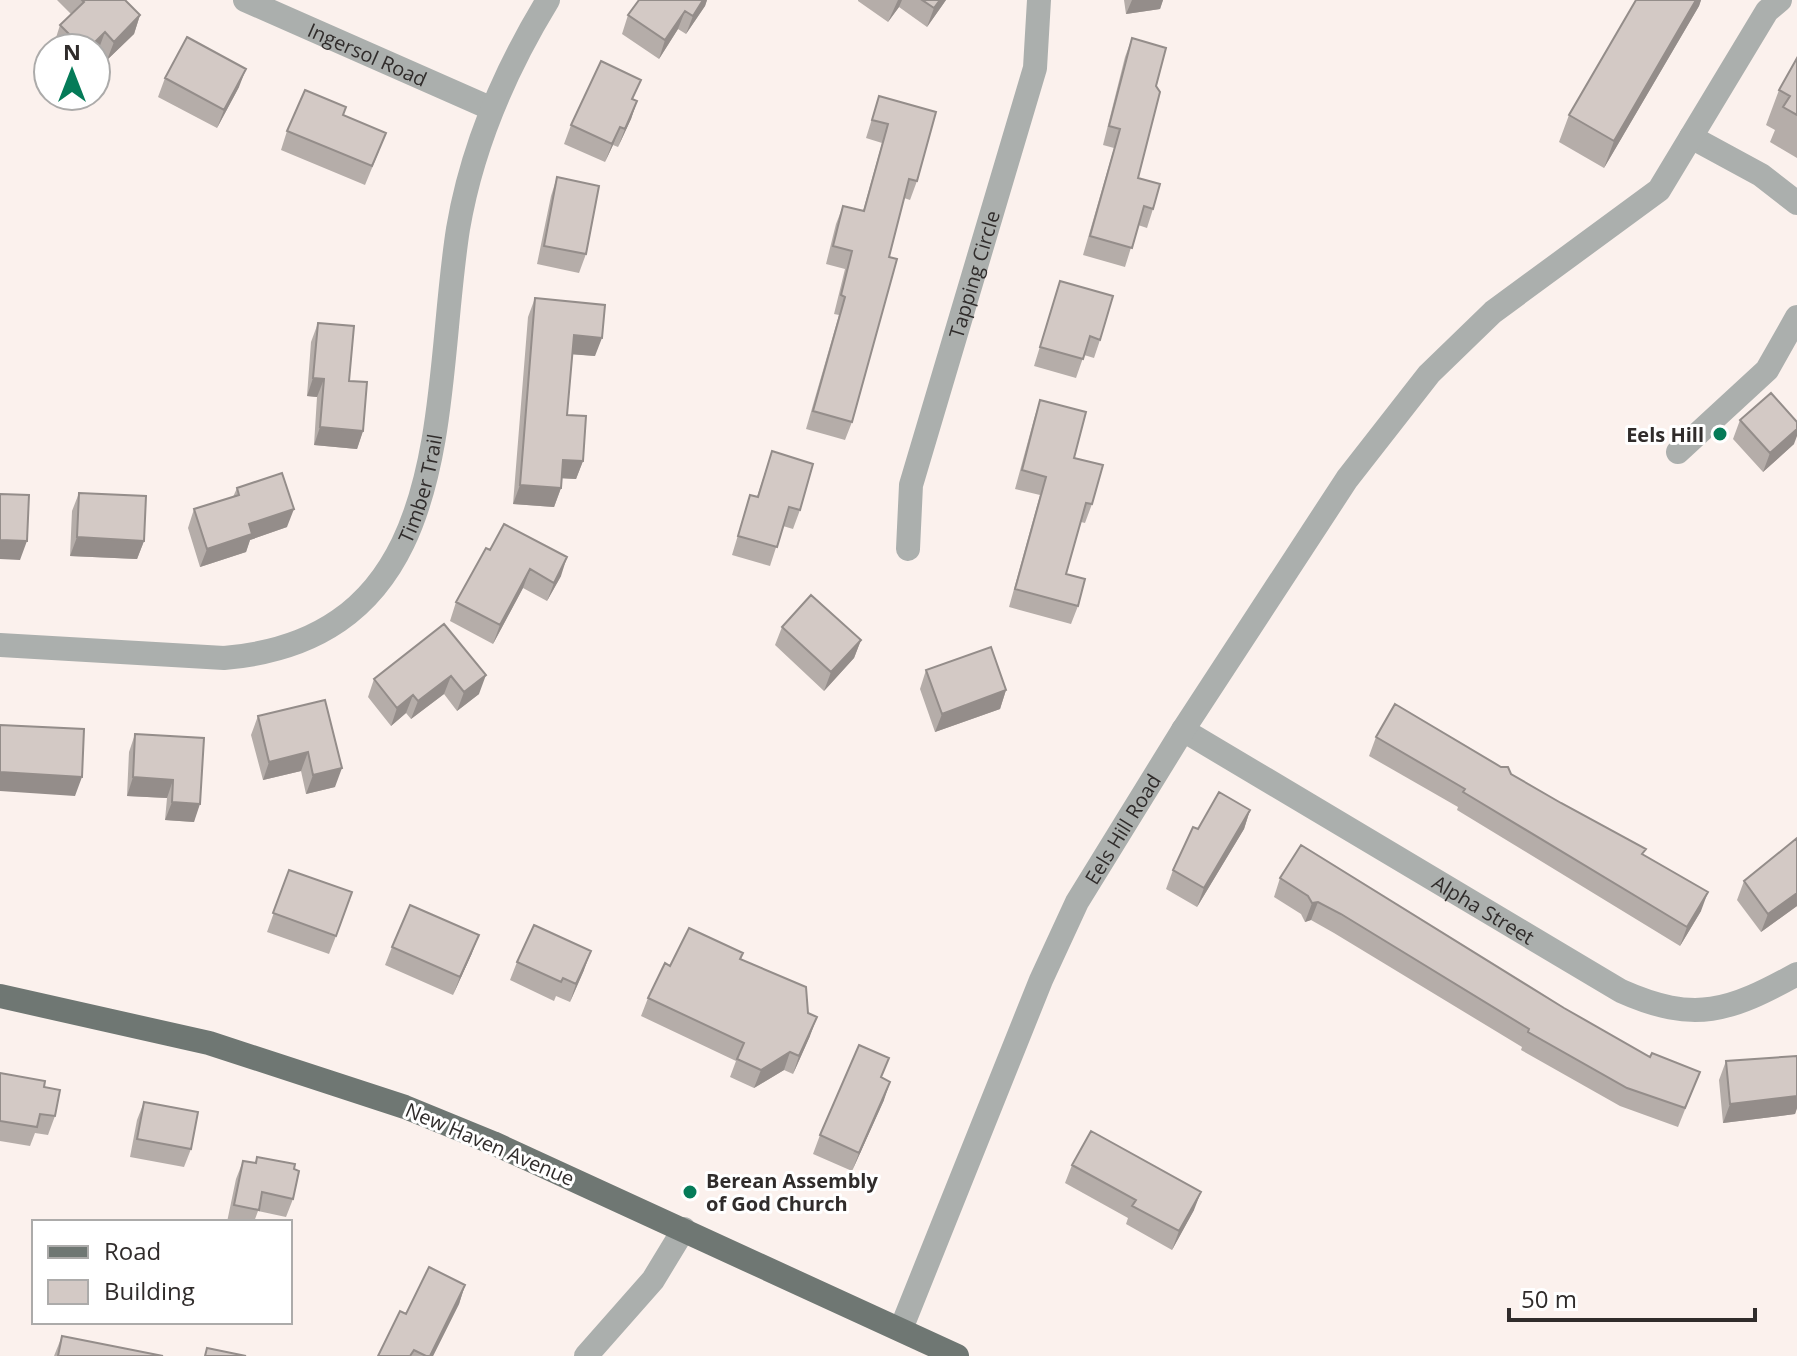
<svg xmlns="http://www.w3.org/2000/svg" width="1797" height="1356" viewBox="0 0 1797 1356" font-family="'Open Sans',sans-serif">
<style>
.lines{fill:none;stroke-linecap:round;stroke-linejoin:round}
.minor{stroke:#abafad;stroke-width:24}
.major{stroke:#6f7773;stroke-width:24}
.wall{fill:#b5ada9}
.shaded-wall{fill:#948d8a}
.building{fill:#d3c9c5;stroke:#948d8a;stroke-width:2}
.poi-dot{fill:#057b58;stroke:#fff;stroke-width:3}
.labels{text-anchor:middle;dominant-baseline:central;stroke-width:6;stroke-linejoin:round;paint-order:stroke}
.street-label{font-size:20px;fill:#302c2b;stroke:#fff}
.poi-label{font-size:20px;font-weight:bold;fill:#302c2b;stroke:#fff;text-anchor:end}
</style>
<rect width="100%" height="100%" fill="#fbf1ed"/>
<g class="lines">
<g class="minor">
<path id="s1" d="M245,0L490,108"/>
<path d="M1691,137L1761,175L1797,203"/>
<path d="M1678,452L1767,370L1797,317"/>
<path id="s2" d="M908,549L911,485L1035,68L1039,0"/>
<path id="s3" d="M0,645L224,658C460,638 431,401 458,229C472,146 504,72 548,0"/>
<path id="s4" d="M1183,730L1621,991C1695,1024 1730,1011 1797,974"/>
<path id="s5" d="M901,1329L1041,980L1077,902L1183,730L1347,479L1429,374L1493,312L1659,190L1767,11L1780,0"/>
<path d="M586,1356L653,1280L684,1229"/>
</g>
<path class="major" d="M0,996L209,1043L405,1107L493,1143L957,1356"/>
</g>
<path class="wall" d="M57,0H125L140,15L134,34L107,60L98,51L96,53V48H58L54,44L60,25L71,14Z
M639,0H707L705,6L686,34L678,29L659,59L622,34L628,15Z
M858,0H946L927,27L899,7L888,22L858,1Z
M1124,0H1163L1160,9L1126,14Z
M1636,0H1701L1699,6L1604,168L1559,142L1569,115Z
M1132,38L1156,86L1138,178L1153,209L1147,228L1138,225L1125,267L1083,255L1114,148L1103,145L1125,57Z
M1797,58V158L1770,142L1775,130L1766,125L1779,90Z
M165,78L239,87L217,128L158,97Z
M879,96L917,181L910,200L904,198L889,257L852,422L845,440L806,429L839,315L834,314L845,269L826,264L836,224L843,206L863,211L882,143L866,138Z
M634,100L637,101L631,119L618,147L613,145L605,162L564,144L571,125Z
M343,115L379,151L365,185L281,150L287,131Z
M557,177L586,254L579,273L537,264L551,196Z
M1060,281L1100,340L1094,358L1084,355L1076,378L1034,366Z
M535,298L595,356L572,354L567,415L583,461L576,479L562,478L561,488L554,507L513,504L528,317Z
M318,323L349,381L363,431L357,449L314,445L317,397L307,396L311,342Z
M1040,400L1074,458L1092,504L1085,523L1081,522L1066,574L1078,606L1071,624L1009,607L1040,495L1015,489L1034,419Z
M1740,420L1794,444L1763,472L1733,439Z
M772,451L800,510L793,529L783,526L770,566L732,555L750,495L757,497Z
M237,488L287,527L250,540L246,552L200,567L188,528L194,509L233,497Z
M79,493L144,541L137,559L70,556L72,511Z
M490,550L561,576L547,601L523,588L493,644L450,621L456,602Z
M444,624L479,694L457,711L444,694L411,719L406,713L391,726L368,697L374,679Z
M782,627L861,640L854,658L824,691L775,645Z
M926,670L1006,690L1000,709L935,732L920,689Z
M325,700L335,787L306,794L301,771L263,780L251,735L258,716Z
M135,734L204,738L194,822L165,820L167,798L127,796L129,752Z
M1376,737L1511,774L1644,855L1701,911L1680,946L1457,810L1458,807L1369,756Z
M1250,810L1244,829L1197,907L1166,889L1173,870L1198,829Z
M1797,838V906L1761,932L1737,900L1744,881Z
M289,870L336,936L329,954L267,932Z
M1280,878L1564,1008L1650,1057L1700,1072L1678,1127L1620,1106L1521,1050L1522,1047L1334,933L1311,920L1305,922L1301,914L1274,897Z
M392,947L472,953L453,995L385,965Z
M741,959L810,1036L793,1074L784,1070L754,1088L730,1077L736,1061L641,1016L648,998L670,966Z
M517,962L584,970L570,1002L556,996L554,1001L510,980Z
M1797,1056V1108L1795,1114L1723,1123L1719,1080L1726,1061Z
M0,1073L44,1087L55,1116L48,1135L35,1133L30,1146L0,1141Z
M882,1078L884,1100L852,1171L813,1154L820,1135Z
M144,1102L191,1149L184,1167L130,1157L137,1120Z
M257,1157L294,1169L293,1199L286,1217L258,1211L254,1222H227L236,1179L243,1161L255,1163Z
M1072,1165L1194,1210L1172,1250L1126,1224L1128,1218L1065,1183Z
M465,1285L459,1304L433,1356H378L406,1314Z
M62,1336L163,1356H54Z"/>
<path class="shaded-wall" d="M703,0H707L705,6L686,34L693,16Z
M898,0H902L899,7L888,22Z
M940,0H946L927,27L934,8Z
M1132,0H1163L1160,9L1126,14Z
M1696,0H1701L1699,6L1604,168L1614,141Z
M685,11L678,29L659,59L665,40Z
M140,15L134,34L107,60L114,42Z
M105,32L98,51L96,53V48H89Z
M246,69L239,87L217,128L224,110Z
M637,101L631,119L618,147L625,129Z
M620,127L613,145L605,162L612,144Z
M574,335L602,338L595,356L568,354Z
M313,378L324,379L317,397L307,396Z
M320,427L363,431L357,449L314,445Z
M1797,429V436L1794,444L1763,472L1770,453Z
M563,460L583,461L576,479L556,478Z
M520,485L561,488L554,507L513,504Z
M294,509L287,527L250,540L246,552L200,567L207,549L249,524Z
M77,537L144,541L137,559L70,556Z
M0,540L27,541L20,560L0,559Z
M567,557L561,576L547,601L554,583Z
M530,569L523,588L493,644L500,625Z
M861,640L854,658L824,691L831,672Z
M486,675L479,694L457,711L464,692Z
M451,676L444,694L411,719L418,701Z
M1006,690L1000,709L935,732L942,714Z
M413,695L406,713L391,726L397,708Z
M308,752L301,771L263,780L269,762Z
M342,768L335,787L306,794L313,775Z
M0,772L82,777L75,796L0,791Z
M133,777L173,780L167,798L127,796Z
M172,802L200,804L194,822L165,820Z
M1250,810L1244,829L1197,907L1204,888Z
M1708,892L1701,911L1680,946L1687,927Z
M1797,893V906L1761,932L1768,914Z
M1318,902L1311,920L1305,922L1312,903Z
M479,935L472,953L453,995L460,977Z
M591,951L584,970L570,1002L576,984Z
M817,1017L810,1036L793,1074L799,1056Z
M790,1052L784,1070L754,1088L761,1070Z
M890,1082L884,1100L852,1171L859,1153Z
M1797,1096V1108L1795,1114L1723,1123L1730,1104Z
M1201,1192L1194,1210L1172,1250L1179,1231Z
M465,1285L459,1304L433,1356H430Z"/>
<path class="building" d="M82,0H125L140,15L114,42L105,32L89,48H83L60,25L84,2Z
M639,0H703L693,16L685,11L665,40L628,15Z
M922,0H940L934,8Z
M1636,0H1696L1614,141L1569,115Z
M187,37L246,69L224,110L165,78Z
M1132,38L1166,48L1156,86L1160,92L1138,178L1160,184L1153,209L1144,206L1132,248L1090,236L1120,129L1109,126Z
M1797,58V115L1783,107L1790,96L1779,90Z
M601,61L641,80L632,99L637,101L625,129L620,127L612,144L571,125Z
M305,90L346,107L343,115L386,133L372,166L287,131Z
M879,96L936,112L917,181L909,179L889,257L897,259L852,422L813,411L845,297L841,295L852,251L833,246L843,206L864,211L888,124L872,120Z
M557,177L599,186L586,254L544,246Z
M1060,281L1113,296L1100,340L1090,336L1083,359L1040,347Z
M535,298L605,305L602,338L574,335L567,415L586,416L583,461L563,460L561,488L520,485Z
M318,323L354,326L349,381L367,382L363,431L320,427L324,379L313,378Z
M1771,393L1797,422V429L1770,453L1740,420Z
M1040,400L1086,412L1074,458L1103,465L1092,504L1086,503L1066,574L1085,579L1078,606L1015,589L1046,477L1022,470Z
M772,451L813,464L800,510L789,507L777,547L738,536L750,495L758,497Z
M282,473L294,509L249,524L252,534L207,549L194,509L239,495L237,488Z
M79,493L146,496L144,541L77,537Z
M0,494L29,495L27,541L0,540Z
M504,524L567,557L554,583L530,569L500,625L456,602L486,548L490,550Z
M811,595L861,640L831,672L782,627Z
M444,624L486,675L464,692L451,676L418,701L413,695L397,708L374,679Z
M991,647L1006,690L942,714L926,670Z
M325,700L342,768L313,775L308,752L269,762L258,716Z
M1395,704L1501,767H1508L1511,774L1561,803L1646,849L1642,854L1708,892L1687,927L1463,792L1465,789L1376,737Z
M0,725L84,729L82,777L0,772Z
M135,734L204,738L200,804L172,802L173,780L133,777Z
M1219,792L1250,810L1204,888L1173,870L1193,827L1198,829Z
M1797,838V893L1768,914L1744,881Z
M1301,845L1564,1008L1650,1057L1652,1053L1700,1072L1685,1108L1627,1088L1528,1032L1529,1029L1341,914L1318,902L1312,903L1308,896L1280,878Z
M289,870L352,892L336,936L273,913Z
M410,905L479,935L460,977L392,947Z
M534,925L591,951L576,984L563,978L561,982L517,962Z
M689,928L743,953L740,959L806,987L808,1013L817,1017L799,1056L790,1052L761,1070L737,1059L744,1043L648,998L665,963L670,966Z
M859,1045L889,1058L881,1077L890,1082L859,1153L820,1135Z
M1797,1056V1096L1730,1104L1726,1061Z
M0,1073L45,1081L44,1087L60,1090L55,1116L40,1114L37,1127L0,1121Z
M144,1102L198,1112L191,1149L137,1139Z
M1091,1131L1201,1192L1179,1231L1132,1206L1136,1200L1072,1165Z
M257,1157L295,1164L294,1169L299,1171L293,1199L262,1192L259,1210L234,1205L243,1161L256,1163Z
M429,1267L465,1285L430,1356H426L414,1350L410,1356H378L400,1311L406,1314Z
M62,1336L163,1356H58Z
M207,1348L246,1356H205Z"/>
<g class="poi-dot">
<circle cx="1720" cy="434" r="8"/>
<circle cx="690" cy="1192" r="8"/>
</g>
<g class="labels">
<g class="street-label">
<text stroke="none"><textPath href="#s1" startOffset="134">Ingersol Road</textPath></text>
<text stroke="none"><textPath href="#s2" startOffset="284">Tapping Circle</textPath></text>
<text stroke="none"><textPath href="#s3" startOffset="506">Timber Trail</textPath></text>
<text stroke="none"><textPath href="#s5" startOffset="548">Eels Hill Road</textPath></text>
<text stroke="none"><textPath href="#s4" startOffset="350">Alpha Street</textPath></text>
<text transform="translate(490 1144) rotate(23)">New Haven Avenue</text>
</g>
<g class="poi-label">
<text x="1704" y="434">Eels Hill</text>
<text x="706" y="1180" text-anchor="start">Berean Assembly<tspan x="706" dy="23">of God Church</tspan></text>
</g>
</g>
<rect x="32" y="1220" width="260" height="104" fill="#ffffff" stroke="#acabaa" stroke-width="2"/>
<rect x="48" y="1246" width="40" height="12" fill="#6f7773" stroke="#acabaa" stroke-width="2"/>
<text x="104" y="1260" font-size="24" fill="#302c2b">Road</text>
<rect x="48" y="1280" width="40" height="24" fill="#d3c9c5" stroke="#acabaa" stroke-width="2"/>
<text x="104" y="1300" font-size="24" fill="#302c2b">Building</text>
<g transform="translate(72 72)"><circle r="38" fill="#ffffff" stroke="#acabaa" stroke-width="2"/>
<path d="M0-6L14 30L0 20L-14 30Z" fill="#057b58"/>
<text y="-12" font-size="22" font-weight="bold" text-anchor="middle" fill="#302c2b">N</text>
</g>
<path d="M1509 1308v12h246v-12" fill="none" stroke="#302c2b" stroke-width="4"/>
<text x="1521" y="1308" font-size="24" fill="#302c2b" stroke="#ffffff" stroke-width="6" paint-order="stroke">50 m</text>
</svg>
